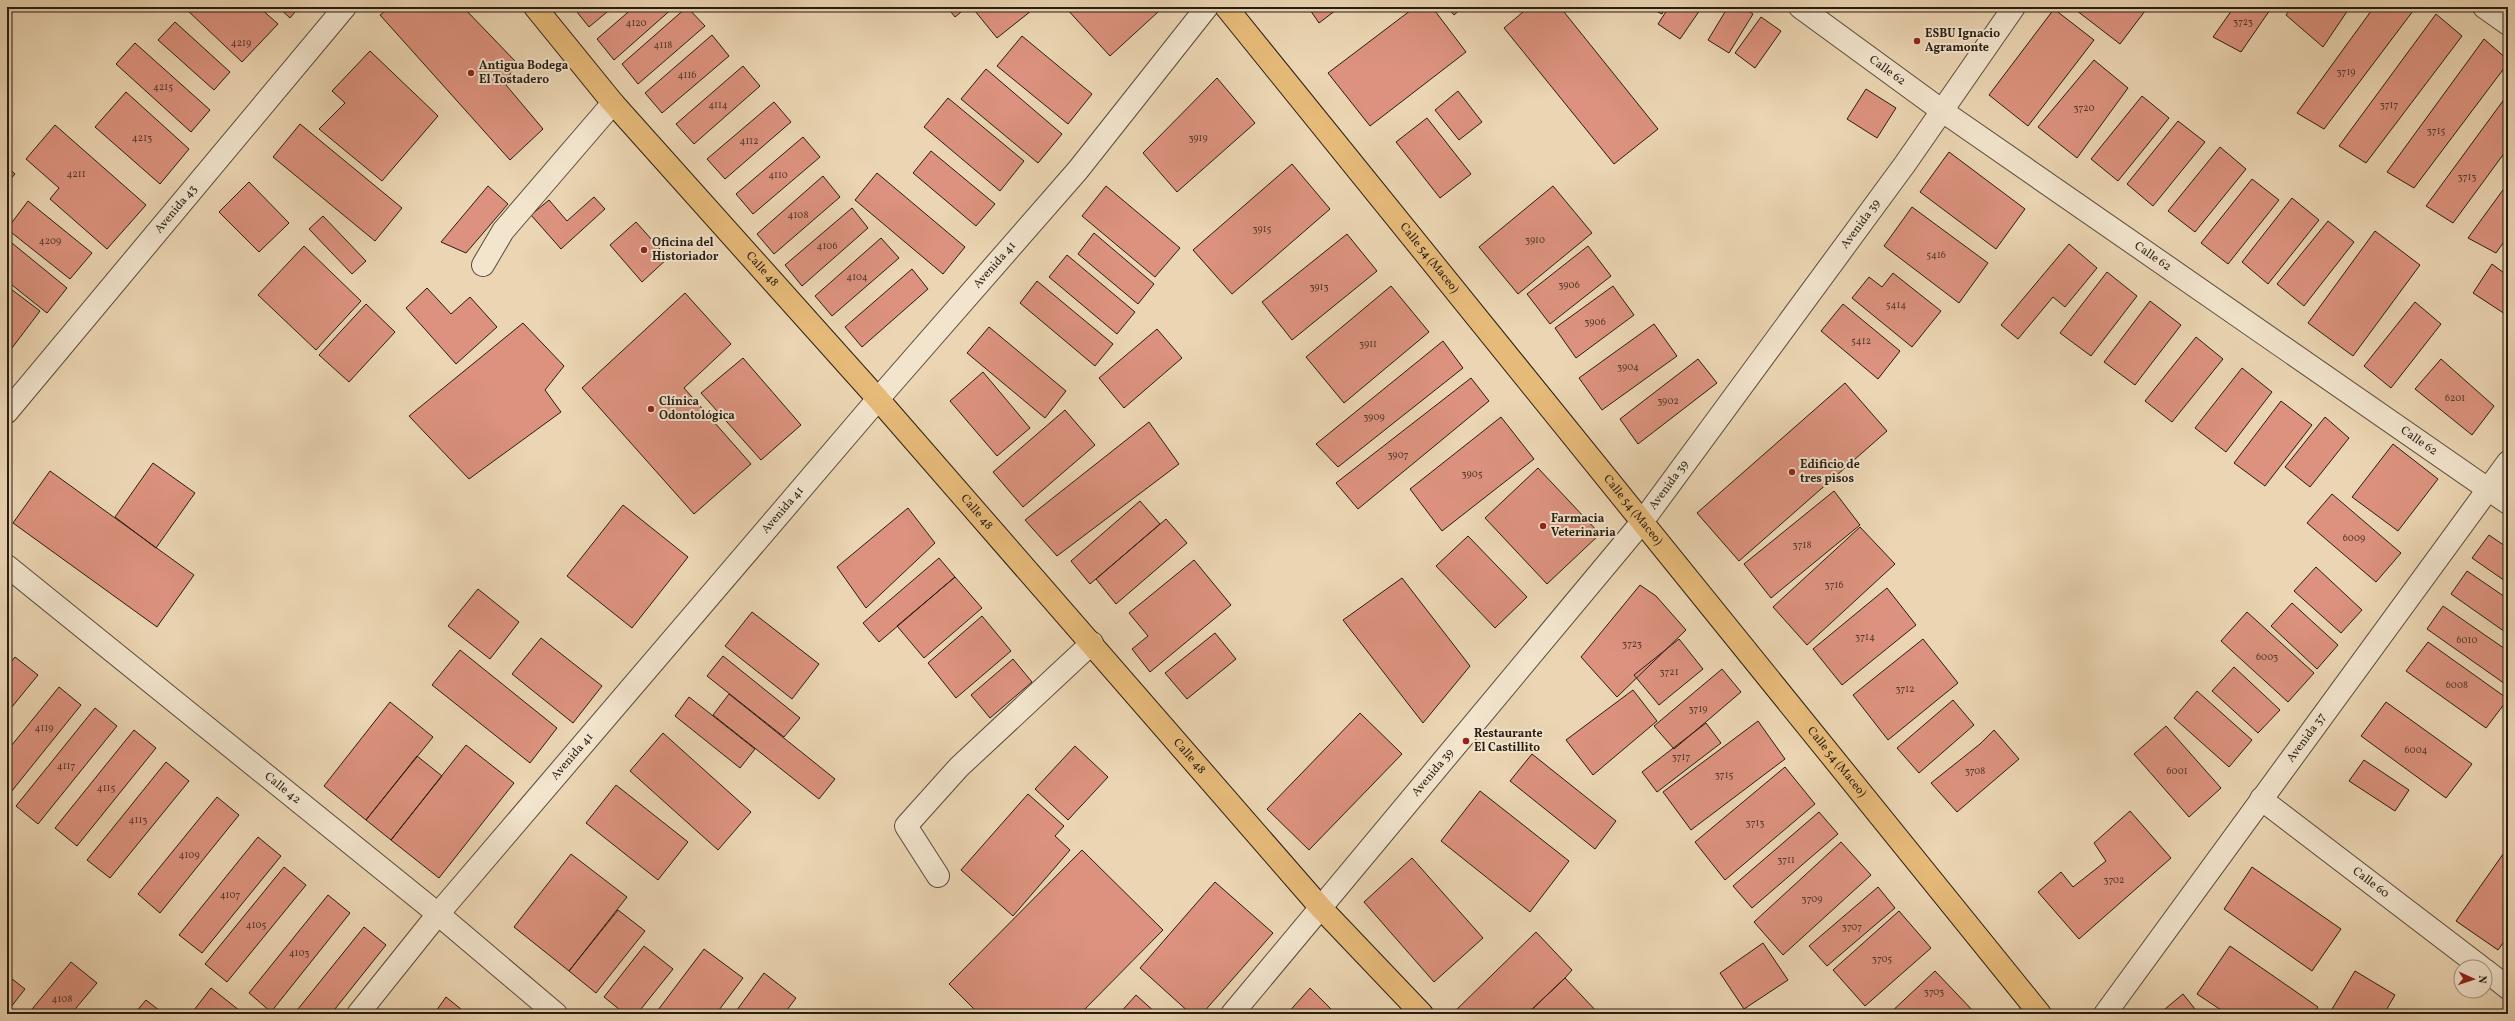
<svg xmlns="http://www.w3.org/2000/svg" width="2515" height="1021" viewBox="0 0 2515 1021" font-family="Vollkorn,serif">
<style>
.building{fill:#dc927e;stroke:#281d13}
.lines{fill:none;stroke-linecap:round;stroke-linejoin:round}
.minor-casing{stroke:#594b3b;stroke-width:24}
.major-casing{stroke:#281d13;stroke-width:24}
.minor{stroke:#f2e4cd;stroke-width:22}
.major{stroke:#e6ba79;stroke-width:22}
.poi-dot{fill:#8f2418;stroke:#f2e4cd;stroke-width:1.5}
.labels{text-anchor:middle;dominant-baseline:central;stroke-width:4;stroke-linejoin:round;paint-order:stroke}
.number-label{font-size:10px;fill:#553a2e}
.poi-label{font-size:12px;font-weight:bold;fill:#281d13;stroke:#f2e4cd;text-anchor:start}
.street-label{font-size:12px;fill:#281d13;stroke:#f2e4cd}
</style>
<rect width="100%" height="100%" fill="#ebd5b2"/>
<filter id="stains"><feTurbulence type="fractalNoise" baseFrequency=".005" numOctaves="4"/><feColorMatrix values="0 0 0 0 .2 0 0 0 0 .09 0 0 0 0 .02 0 0 0 .5 -.17"/></filter>
<radialGradient id="worn" r=".72"><stop offset=".6" stop-color="#630" stop-opacity="0"/><stop offset="1" stop-color="#630" stop-opacity=".3"/></radialGradient>
<path class="building" d="M188,7H259L278,24L242,62L186,9Z
M278,7H299L290,18Z
M390,7H463L515,61L506,85L543,129L510,160L380,15Z
M573,7H613L589,27Z
M634,7H674L614,60L597,39Z
M687,7L705,26L638,84L622,64Z
M947,7H967L955,17Z
M980,7H1036L997,38L975,11Z
M1065,7H1154L1158,12L1110,56Z
M1308,7H1340L1319,23Z
M1415,7H1432L1466,52L1370,126L1328,73Z
M1447,7H1463L1454,15Z
M1529,7H1560L1658,129L1614,164L1504,28Z
M1648,7H1665L1662,14Z
M1669,7H1702L1680,39L1658,24Z
M1728,7H1742L1753,14L1729,53L1708,40Z
M2072,7H2148L2120,44Z
M2234,7H2272L2241,52L2213,37Z
M2292,7H2350L2323,47L2286,15Z
M2374,7H2416L2324,129L2297,113Z
M2054,9L2094,40L2028,126L1989,95Z
M2436,14L2462,36L2366,163L2339,146Z
M1761,17L1781,31L1755,68L1735,53Z
M175,22L230,72L214,90L158,40Z
M712,35L729,56L662,113L645,93Z
M1022,36L1092,94L1068,124L997,66Z
M2484,39L2508,60V63L2414,188L2387,172Z
M135,43L210,110L191,132L116,64Z
M370,51L438,116L382,181L319,129L345,103L332,91Z
M2094,60L2128,88L2077,158L2038,127Z
M743,66L760,86L694,144L676,124Z
M986,69L1062,134L1038,163L961,99Z
M1217,78L1255,123L1177,192L1143,153Z
M1866,89L1896,108L1877,138L1847,119Z
M1458,91L1482,122L1459,140L1435,110Z
M126,92L189,149L160,184L95,127Z
M2508,94V148L2453,223L2426,206Z
M2142,96L2169,118L2118,181L2091,159Z
M948,98L1024,161L1000,191L924,127Z
M774,102L791,122L725,179L707,159Z
M1427,118L1471,174L1440,198L1396,142Z
M2178,121L2205,142L2153,206L2127,184Z
M300,124L402,208L375,241L273,157Z
M55,125L146,205L107,249L50,199L59,188L26,159Z
M803,137L820,157L753,214L736,194Z
M2220,147L2246,169L2195,232L2168,211Z
M931,151L995,204L976,226L913,173Z
M1949,152L2025,209L1996,249L1920,192Z
M1292,164L1330,209L1232,294L1193,250Z
M7,166L15,174L7,183Z
M877,173L965,247L943,274L855,200Z
M823,176L840,197L774,254L757,234Z
M2252,179L2279,200L2228,264L2201,243Z
M249,182L289,223L259,252L219,212Z
M2508,183V236L2496,253L2468,238Z
M488,186L508,204L466,253L441,242Z
M1106,186L1180,248L1155,277L1082,216Z
M1553,186L1592,233L1518,294L1479,247Z
M594,197L605,209L561,249L531,215L549,200L567,221Z
M2292,198L2319,220L2268,284L2242,262Z
M28,201L92,253L70,279L7,229Z
M1912,207L1988,263L1959,303L1884,246Z
M852,208L868,228L802,286L785,265Z
M323,216L366,261L352,274L309,229Z
M2328,221L2354,242L2304,306L2277,284Z
M636,222L668,258L642,282L610,245Z
M2375,231L2420,265L2353,356L2308,323Z
M1094,233L1154,284L1138,304L1078,254Z
M1347,234L1377,271L1292,340L1262,302Z
M881,238L899,258L832,316L815,296Z
M7,239L67,288L47,313L7,281Z
M2069,244L2097,268L2065,307L2053,297L2018,339L2001,325Z
M304,246L361,301L316,350L258,295Z
M1588,246L1611,276L1550,324L1527,294Z
M1067,255L1135,312L1117,334L1049,277Z
M2492,264L2508,276V316L2473,293Z
M912,269L928,289L862,347L845,327Z
M2107,272L2137,296L2091,356L2060,333Z
M1893,273L1941,311L1912,347L1852,298L1869,277L1882,287Z
M1037,281L1113,344L1095,366L1020,303Z
M7,286L40,311L12,348L7,344Z
M1391,286L1429,332L1344,403L1306,357Z
M1613,286L1634,315L1576,358L1555,328Z
M427,288L451,314L470,297L497,327L456,364L406,308Z
M685,293L731,344L684,388L751,464L694,514L582,388Z
M2150,301L2181,325L2135,385L2104,362Z
M2415,302L2441,324L2391,388L2364,366Z
M366,304L395,332L349,382L319,355Z
M1843,304L1900,351L1878,379L1821,331Z
M523,323L564,366L545,390L561,412L469,479L409,416Z
M1654,324L1677,356L1602,410L1579,378Z
M989,327L1066,391L1045,418L967,353Z
M1157,329L1182,358L1124,408L1099,378Z
M2196,337L2223,359L2172,422L2145,401Z
M1443,341L1463,368L1338,467L1316,444Z
M743,358L801,425L761,460L701,393Z
M1698,359L1717,383L1638,444L1620,419Z
M2441,359L2494,406L2472,435L2415,389Z
M2242,368L2272,392L2226,452L2195,428Z
M983,372L1030,428L997,456L950,401Z
M1471,378L1489,401L1358,509L1336,483Z
M1845,383L1887,431L1739,561L1697,513Z
M2281,401L2312,425L2265,486L2234,463Z
M1065,410L1095,445L1023,507L993,472Z
M1501,417L1534,459L1442,531L1410,489Z
M2325,417L2349,438L2310,487L2285,467Z
M1149,422L1179,464L1057,556L1025,520Z
M2393,444L2438,479L2398,531L2352,497Z
M153,463L195,493L156,548L115,517Z
M1538,468L1600,534L1547,584L1485,518Z
M50,471L194,575L157,627L13,523Z
M1834,491L1860,525L1771,598L1744,564Z
M2332,494L2401,553L2376,582L2307,523Z
M1140,501L1160,524L1090,584L1071,561Z
M623,505L688,557L632,628L567,576Z
M908,508L935,543L866,608L837,567Z
M1166,519L1187,543L1116,604L1096,579Z
M1860,527L1895,564L1807,645L1773,607Z
M2489,535L2508,548V583L2472,558Z
M1468,536L1527,597L1495,628L1436,566Z
M939,558L955,577L879,642L863,623Z
M1194,560L1231,605L1150,672L1132,649L1148,636L1129,613Z
M2316,567L2362,610L2341,633L2294,591Z
M2467,571L2508,599V634L2451,594Z
M955,577L982,608L924,658L897,626Z
M1402,578L1470,666L1423,723L1343,620Z
M1640,585L1656,596L1686,630L1617,697L1581,657Z
M1887,588L1916,625L1842,685L1813,649Z
M478,589L519,622L490,659L448,626Z
M2292,603L2338,645L2317,669L2271,626Z
M2443,606L2508,651V686L2427,629Z
M752,612L819,664L792,699L725,646Z
M2247,612L2314,673L2288,702L2221,641Z
M982,616L1011,651L956,698L928,663Z
M1215,633L1236,659L1187,699L1165,673Z
M541,638L602,686L573,723L512,674Z
M1679,639L1703,669L1659,705L1634,675Z
M1923,639L1958,683L1888,740L1853,695Z
M2428,642L2508,699L2486,728L2406,671Z
M460,650L557,728L530,763L432,685Z
M723,656L800,718L784,737L707,676Z
M15,657L38,675L7,713V667Z
M1013,659L1032,682L990,718L971,695Z
M2234,667L2280,710L2258,733L2212,691Z
M1722,669L1741,692L1674,749L1654,726Z
M59,687L81,705L7,797V751Z
M1633,690L1657,721L1593,775L1566,740Z
M2197,691L2252,740L2229,767L2174,718Z
M729,694L835,779L819,799L713,715Z
M689,697L755,749L740,768L675,716Z
M1953,700L1974,725L1919,773L1897,748Z
M390,702L433,737L366,820L324,786Z
M2386,702L2472,764L2446,798L2361,736Z
M95,708L117,726L38,824L16,806Z
M1360,713L1402,754L1309,850L1267,809Z
M1758,721L1785,759L1691,830L1663,792Z
M1706,723L1721,743L1657,792L1642,772Z
M2166,726L2221,788L2189,817L2134,754Z
M134,730L156,748L77,846L55,828Z
M1994,730L2019,759L1957,812L1931,783L1980,744Z
M663,733L751,812L718,850L630,771Z
M466,745L514,783L439,878L391,840Z
M1075,746L1108,777L1068,820L1035,789Z
M1532,754L1616,821L1595,849L1510,781Z
M417,756L442,776L391,840L366,820Z
M2364,760L2409,790L2395,811L2349,781Z
M166,762L189,781L110,878L87,860Z
M1785,767L1815,804L1725,880L1695,842Z
M616,785L688,842L658,880L586,823Z
M1480,791L1569,861L1530,912L1441,841Z
M1028,794L1064,826L1055,836L1070,850L1013,916L961,870Z
M217,797L239,815L160,913L138,894Z
M2130,811L2171,858L2079,939L2038,892L2061,872L2073,887L2106,861L2094,843Z
M1819,812L1838,834L1752,908L1733,886Z
M258,837L281,856L202,953L179,935Z
M1841,842L1871,875L1783,955L1754,922Z
M2508,847V936L2498,950L2456,921Z
M1082,850L1163,930L1080,1014H979L949,984Z
M571,854L627,897L569,971L514,927Z
M1412,858L1483,938L1434,982L1364,902Z
M284,867L306,885L227,982L205,964Z
M2252,867L2341,929L2312,971L2224,909Z
M1215,882L1273,933L1202,1014H1191L1140,968Z
M1878,887L1895,908L1827,966L1809,946Z
M328,895L350,913L271,1012L249,993Z
M618,910L645,931L596,993L569,971Z
M1899,911L1931,948L1865,1006L1833,970Z
M364,927L386,945L331,1014H294Z
M1536,932L1572,970L1565,978L1527,1014H1452Z
M1763,943L1788,980L1744,1009L1720,973Z
M644,946L673,969L637,1014H625L604,997Z
M2230,946L2318,1007L2313,1014H2227L2197,994Z
M704,949L743,978L716,1014H655Z
M71,962L97,983L71,1014H28Z
M1935,971L1976,1014H1889Z
M2355,971L2395,995L2384,1014H2329Z
M764,973L796,998L784,1014H734Z
M7,975L25,989L7,1012Z
M1565,978L1599,1014H1527Z
M211,988L244,1014H191Z
M1310,988L1336,1014H1287Z
M2183,994L2199,1014H2159Z
M1136,995L1157,1014H1119Z
M446,997L467,1014H434Z
M146,1000L164,1014H134Z"/>
<g class="lines">
<defs>
<g id="minor">
<path id="s1" d="M1800,7L1941,110L2508,503"/>
<path d="M2484,7L2508,24"/>
<path d="M483,265L503,231L613,103"/>
<path id="s2" d="M7,412L345,7"/>
<path id="s3" d="M7,566L438,914L556,1014"/>
<path id="s4" d="M2261,799L2481,967"/>
<path d="M938,876L906,826L959,767L1092,643"/>
<path d="M2485,970L2508,988"/>
<path id="s5" d="M358,1014L438,914L878,399L1078,170L1207,7"/>
<path id="s6" d="M1232,1014L1642,522L1905,164L2014,7"/>
<path id="s7" d="M2105,1014L2508,462"/>
</g>
<g id="major">
<path id="s8" d="M535,7L613,103L878,399L1321,908L1422,1014"/>
<path id="s9" d="M1226,7L2040,1014"/>
</g>
</defs>
<use href="#minor" class="minor-casing"/>
<use href="#major" class="major-casing"/>
<use href="#minor" class="minor"/>
<use href="#major" class="major"/>
</g>
<g class="poi-dot">
<circle cx="1917" cy="41" r="4"/>
<circle cx="471" cy="73" r="4"/>
<circle cx="644" cy="250" r="4"/>
<circle cx="651" cy="409" r="4"/>
<circle cx="1792" cy="472" r="4"/>
<circle cx="1543" cy="526" r="4"/>
<circle cx="1466" cy="741" r="4"/>
</g>
<g class="labels">
<g class="number-label">
<text x="2243" y="22">3723</text>
<text x="636" y="23">4120</text>
<text x="241" y="43">4219</text>
<text x="663" y="45">4118</text>
<text x="2346" y="72">3719</text>
<text x="687" y="75">4116</text>
<text x="163" y="87">4215</text>
<text x="718" y="105">4114</text>
<text x="2389" y="105">3717</text>
<text x="2084" y="108">3720</text>
<text x="2436" y="131">3715</text>
<text x="142" y="138">4213</text>
<text x="1198" y="138">3919</text>
<text x="749" y="141">4112</text>
<text x="76" y="174">4211</text>
<text x="778" y="175">4110</text>
<text x="2467" y="177">3713</text>
<text x="798" y="215">4108</text>
<text x="1262" y="229">3915</text>
<text x="1535" y="240">3910</text>
<text x="50" y="241">4209</text>
<text x="827" y="246">4106</text>
<text x="1936" y="255">5416</text>
<text x="857" y="277">4104</text>
<text x="1569" y="285">3906</text>
<text x="1319" y="287">3913</text>
<text x="1896" y="305">5414</text>
<text x="1595" y="322">3906</text>
<text x="1861" y="341">5412</text>
<text x="1368" y="344">3911</text>
<text x="1628" y="367">3904</text>
<text x="2455" y="398">6201</text>
<text x="1668" y="401">3902</text>
<text x="1374" y="417">3909</text>
<text x="1398" y="455">3907</text>
<text x="1472" y="474">3905</text>
<text x="2354" y="538">6009</text>
<text x="1802" y="545">3718</text>
<text x="1834" y="585">3716</text>
<text x="1865" y="637">3714</text>
<text x="2467" y="640">6010</text>
<text x="1632" y="644">3723</text>
<text x="2267" y="657">6003</text>
<text x="1669" y="672">3721</text>
<text x="2457" y="685">6008</text>
<text x="1905" y="689">3712</text>
<text x="1698" y="709">3719</text>
<text x="44" y="728">4119</text>
<text x="2416" y="750">6004</text>
<text x="1681" y="757">3717</text>
<text x="66" y="766">4117</text>
<text x="1975" y="771">3708</text>
<text x="2177" y="771">6001</text>
<text x="1724" y="775">3715</text>
<text x="106" y="788">4115</text>
<text x="138" y="820">4113</text>
<text x="1755" y="823">3713</text>
<text x="189" y="855">4109</text>
<text x="1786" y="860">3711</text>
<text x="2114" y="880">3702</text>
<text x="230" y="895">4107</text>
<text x="1812" y="899">3709</text>
<text x="256" y="925">4105</text>
<text x="1852" y="927">3707</text>
<text x="299" y="953">4103</text>
<text x="1882" y="959">3705</text>
<text x="1934" y="992">3703</text>
<text x="62" y="999">4108</text>
</g>
<g class="poi-label">
<text x="1925" y="34">ESBU Ignacio<tspan x="1925" dy="14">Agramonte</tspan></text>
<text x="479" y="66">Antigua Bodega<tspan x="479" dy="14">El Tostadero</tspan></text>
<text x="652" y="243">Oficina del<tspan x="652" dy="14">Historiador</tspan></text>
<text x="659" y="402">Clínica<tspan x="659" dy="14">Odontológica</tspan></text>
<text x="1800" y="465">Edificio de<tspan x="1800" dy="14">tres pisos</tspan></text>
<text x="1551" y="519">Farmacia<tspan x="1551" dy="14">Veterinaria</tspan></text>
<text x="1474" y="734">Restaurante<tspan x="1474" dy="14">El Castillito</tspan></text>
</g>
<g class="street-label">
<text stroke="none"><textPath href="#s1" startOffset="108">Calle 62</textPath></text>
<text stroke="none"><textPath href="#s2" startOffset="264">Avenida 43</textPath></text>
<text stroke="none"><textPath href="#s6" startOffset="1010">Avenida 39</textPath></text>
<text stroke="none"><textPath href="#s1" startOffset="432">Calle 62</textPath></text>
<text stroke="none"><textPath href="#s9" startOffset="323">Calle 54 (Maceo)</textPath></text>
<text stroke="none"><textPath href="#s5" startOffset="983">Avenida 41</textPath></text>
<text stroke="none"><textPath href="#s8" startOffset="347">Calle 48</textPath></text>
<text stroke="none"><textPath href="#s1" startOffset="756">Calle 62</textPath></text>
<text stroke="none"><textPath href="#s6" startOffset="686">Avenida 39</textPath></text>
<text stroke="none"><textPath href="#s5" startOffset="659">Avenida 41</textPath></text>
<text stroke="none"><textPath href="#s9" startOffset="647">Calle 54 (Maceo)</textPath></text>
<text stroke="none"><textPath href="#s8" startOffset="671">Calle 48</textPath></text>
<text stroke="none"><textPath href="#s7" startOffset="342">Avenida 37</textPath></text>
<text stroke="none"><textPath href="#s8" startOffset="995">Calle 48</textPath></text>
<text stroke="none"><textPath href="#s5" startOffset="335">Avenida 41</textPath></text>
<text stroke="none"><textPath href="#s9" startOffset="971">Calle 54 (Maceo)</textPath></text>
<text stroke="none"><textPath href="#s6" startOffset="314">Avenida 39</textPath></text>
<text stroke="none"><textPath href="#s3" startOffset="354">Calle 42</textPath></text>
<text stroke="none"><textPath href="#s4" startOffset="138">Calle 60</textPath></text>
</g>
</g>
<rect width="2515" height="1021" fill="none" stroke="#ebd5b2" stroke-width="24"/>
<rect x="8" y="8" width="2499" height="1005" fill="none" stroke="#281d13" stroke-width="2"/>
<rect x="12" y="12" width="2491" height="997" fill="none" stroke="#281d13"/>
<g transform="translate(2473 979) rotate(93)"><circle r="19" fill="#f2e4cd" stroke="#a19483"/>
<path d="M0-3L7 15L0 10L-7 15Z" fill="#8f2418"/>
<text y="-6" font-size="11" font-weight="bold" text-anchor="middle" fill="#281d13">N</text>
</g>
<rect width="100%" height="100%" filter="url(#stains)"/>
<rect width="100%" height="100%" fill="url(#worn)"/>
</svg>
